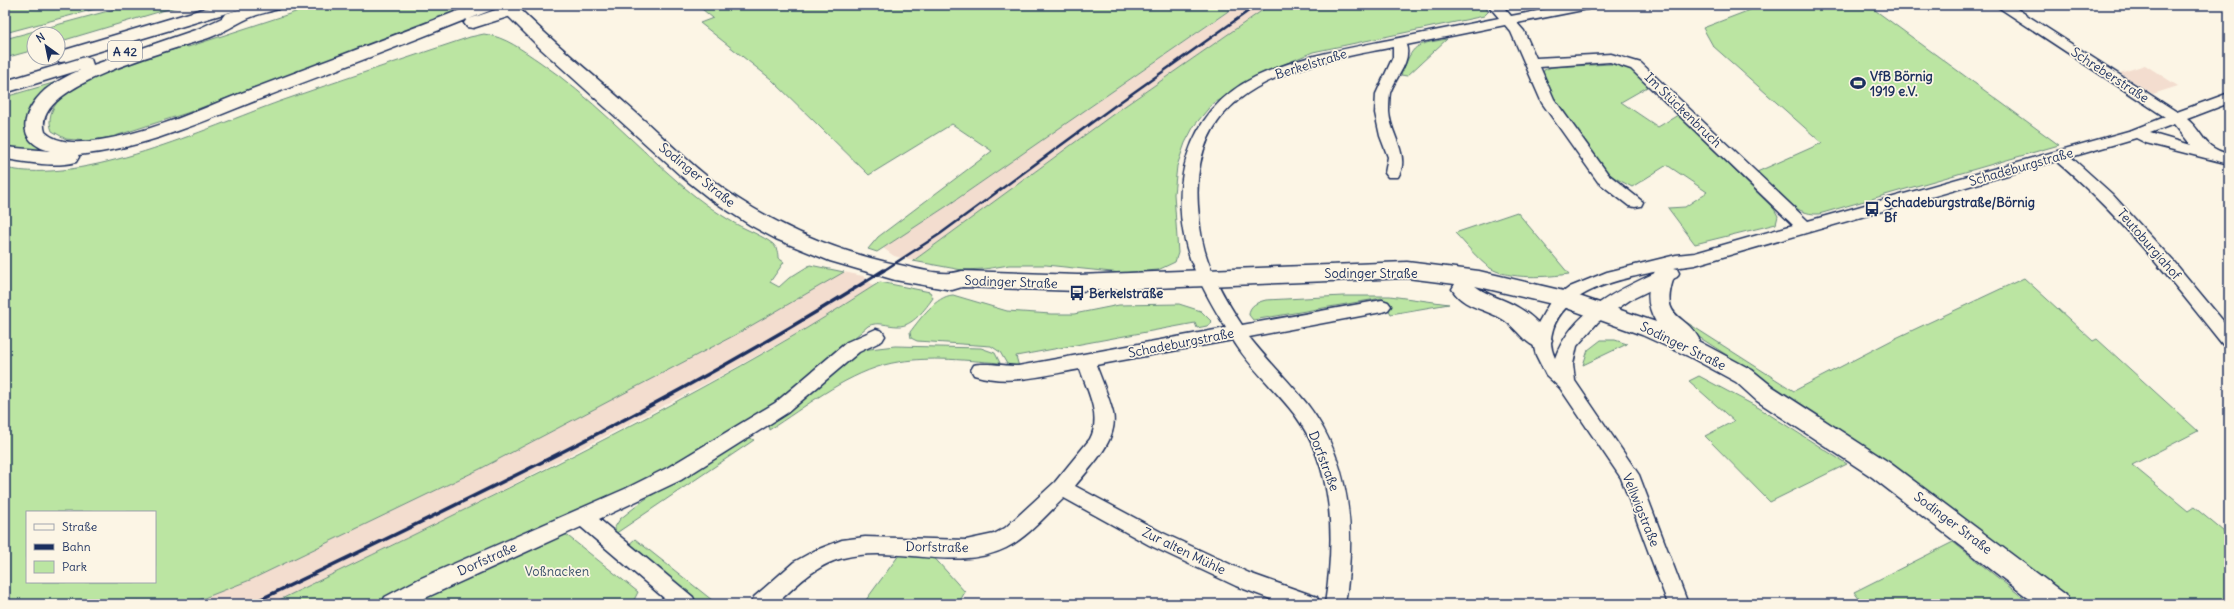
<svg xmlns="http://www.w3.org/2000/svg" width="2234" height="609" viewBox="0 0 2234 609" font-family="Delius,sans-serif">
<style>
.built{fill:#f3ddcf}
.green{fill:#bbe5a2;stroke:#6b8a80;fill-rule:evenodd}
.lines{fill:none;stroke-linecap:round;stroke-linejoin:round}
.minor-casing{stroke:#1b2f5e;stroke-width:3}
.secondary-casing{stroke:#1b2f5e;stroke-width:3}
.motorway-casing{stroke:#1b2f5e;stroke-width:3}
.minor{fill:#fcf5e5;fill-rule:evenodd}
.secondary{fill:#fcf5e5;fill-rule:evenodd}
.motorway{fill:#fcf5e5;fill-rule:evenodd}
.rail-far1{stroke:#1b2f5e;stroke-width:2.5}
.rail{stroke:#1b2f5e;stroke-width:3.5}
.labels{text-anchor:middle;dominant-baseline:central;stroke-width:3.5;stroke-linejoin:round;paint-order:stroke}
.shield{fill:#fcf5e5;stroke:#5e6a86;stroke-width:1}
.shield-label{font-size:12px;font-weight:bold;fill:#1b2f5e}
.street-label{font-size:13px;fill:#1b2f5e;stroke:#fcf5e5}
.poi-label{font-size:13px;font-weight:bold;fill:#1b2f5e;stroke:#fcf5e5;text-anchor:start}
.park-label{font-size:13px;fill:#3b536c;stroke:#fcf5e5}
</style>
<rect width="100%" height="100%" fill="#fcf5e5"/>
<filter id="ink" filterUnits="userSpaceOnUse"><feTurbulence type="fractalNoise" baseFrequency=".025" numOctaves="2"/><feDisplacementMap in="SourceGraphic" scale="8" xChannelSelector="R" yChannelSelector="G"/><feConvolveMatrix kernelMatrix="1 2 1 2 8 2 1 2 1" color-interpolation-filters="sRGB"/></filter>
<g filter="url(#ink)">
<path class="built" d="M1238,5H1270L1119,110L913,261L894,256L883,248L947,206Z
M2145,65L2178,86L2153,94L2120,73Z
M844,272L863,276L874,286L805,329L709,382L466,509L271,604H189L250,580L480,469L735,335Z"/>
<path class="green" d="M5,5H110L5,33Z
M130,5H182L58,42V34H34V50L5,58V39Z
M317,5H466L464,7L467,8L187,113L112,137L86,141L66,139L52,131C33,83 153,56 186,46L188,47Z
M697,5H1237L947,206L877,252L868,249L878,237L992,151L952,124L869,175L771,79L700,23L713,18Z
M1270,5H1485L1488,12L1484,16L1313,52L1252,78L1222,99L1212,104L1194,126L1185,143L1177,166L1174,194L1178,253L1175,262L1158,270L1121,273L1046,265H1009L985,269L962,270L913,261L1119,110Z
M1763,5H1868L2059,145L1819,214C1793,216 1774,188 1757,172L1822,143L1713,46L1703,28Z
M484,34C506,37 522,50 540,62C591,97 631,141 677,181C695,197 715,212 736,224C747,230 763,236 773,244C777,248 778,253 778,258L784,262L770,282L779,287L789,278L810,265L844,272L735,335L480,469L250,580L189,604H5V168C84,186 206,128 281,101C344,79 407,58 470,37ZM27,512H155V582H27Z
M1447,39L1407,76L1401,75C1414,43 1414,45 1447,39Z
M1612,64L1631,69L1649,86L1621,102L1658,127L1678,115L1774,209L1778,216L1776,224L1695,244L1668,208L1685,207L1707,192L1667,165L1632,187L1606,173L1557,106L1543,74L1544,70L1552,67Z
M70,78L33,110L53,151L49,153L5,148V97Z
M1517,212L1569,274C1548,277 1509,280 1490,268C1477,259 1466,244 1455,233Z
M2024,278L2093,341L2097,339L2198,431L2132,465L2188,511L2194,507L2229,536V604H2071L2016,560L1820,416L1676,322L1683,320L1794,391L1896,338Z
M880,282L930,292L933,298C926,308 912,327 898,326C887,326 878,321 868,326L780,402L681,464L397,594L380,604H271C452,516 634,430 807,328C832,313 856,297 880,282Z
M953,295L1007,311L1051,314H1074L1119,305L1179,304L1201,311L1212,322L1207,326L1197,328L1195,323L1016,356L1019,367L1007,364L1000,352L991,346L917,341L911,338L910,332C920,319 936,296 953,295Z
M1343,296H1390L1449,304L1391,314L1382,298L1253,320L1249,315C1249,305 1258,302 1266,300Z
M1601,340H1615L1627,344L1583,365L1588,350Z
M895,346L981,348L995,353L1000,363C962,360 922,355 884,365C842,377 805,407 769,430L768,424L861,350Z
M1699,376L1759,408L1847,464L1770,502L1705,436L1734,421L1689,381Z
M748,437L754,440L615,534V527L620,519L644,500Z
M564,533L638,592L632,604H401Z
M635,539L717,604H701L627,546Z
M1953,542L2031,604H1863L1854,592Z
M902,551L930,553L965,592L958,604H863Z"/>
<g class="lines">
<defs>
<path id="minor" d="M1488,5H1502L1511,16L1568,5H1595L1588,9L1517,23L1524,31L1536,58L1611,54L1641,63L1808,221L2132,130L2165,117L1995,5H2011L2177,112L2229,93V103L2187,119C2206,135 2201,147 2229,154V164L2146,143L2136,138L2071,157L2112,194L2175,263L2229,328V347L2223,345C2171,280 2120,215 2056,161L1695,265L1673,268L1677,269L1679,273L1677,277L1630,300L1598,322L1577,346L1573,364L1575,381L1639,475L1688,604H1668L1621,478L1560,388L1546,375L1536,355L1532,340L1537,325L1550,302L1570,287L1607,272L1676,255L1695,253L1793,225L1631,69L1610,62L1540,67L1554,99L1608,174L1643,202L1641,206L1635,207L1629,206L1598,182L1542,103L1511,32L1505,25L1406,45C1412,61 1395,78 1390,93C1389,99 1389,106 1389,112C1390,134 1411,156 1398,177H1388L1385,173L1388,157L1380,136L1375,113L1376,94L1393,57V47C1350,56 1305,63 1265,83C1209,111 1192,157 1199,217C1200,231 1203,247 1208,261C1216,284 1229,305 1242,325L1382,300L1388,302L1391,306L1388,310L1382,312L1249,337C1267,360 1289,381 1307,404C1352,462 1356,534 1345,604H1325C1335,540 1335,470 1295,415C1275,389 1250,368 1233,340L1096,365C1102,381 1109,397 1113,413C1119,440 1091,466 1075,486L1163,533L1249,573L1317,597L1320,604H1284L1236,586L1149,545L1064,498C1046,515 1028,537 1006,548C956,573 895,544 843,558C815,565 796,586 776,604H751L754,597L794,562L814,551L842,540L865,537L966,540L994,534L1005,528L1055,482L1090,439C1102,416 1087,390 1080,369C1045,375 1009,386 974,375L971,370L974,365C983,362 1006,366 1018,366L1226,328C1213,307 1200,284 1191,261C1166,191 1185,111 1255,77C1297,57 1344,49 1389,40C1426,33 1462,25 1499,18ZM2174,124L2191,145L2150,133ZM1662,270C1619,289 1572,311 1555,358C1550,347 1550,339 1553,329C1567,287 1625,279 1662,270Z
M876,329L882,331L885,336L882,341L859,352L787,413L681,480L599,519L693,597L696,604H671L581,527L412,604H382L385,597L419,579L625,489L667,468L775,403L847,342Z"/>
<path id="secondary" d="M497,5H516C550,40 589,71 626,104C654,128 680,155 709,178C764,221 831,251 900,265C919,269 943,277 962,271L1078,275L1407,262L1479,271L1564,291L1656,322C1646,305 1646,289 1655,271L1663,269L1671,271L1674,277C1659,321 1685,312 1699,339L1698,341L1752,370L1773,387L1890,463L2066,595L2070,604H2036L1872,477L1757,401L1736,382L1690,357L1642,335L1561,306L1475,286C1488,296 1505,299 1519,308C1530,314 1546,329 1552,340L1549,346C1543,348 1540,349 1534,346C1523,341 1515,327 1504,320C1487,309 1463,308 1452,289L1455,284L1407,278L1078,291L962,287L952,290L895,280L830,261L776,239L750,225L710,199L681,176L541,49Z"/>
<path id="motorway" d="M216,5H243L240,9L67,61L61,62L55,61L53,58H58V52Z
M254,5H281L278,9C269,12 258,14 249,18C236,24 224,32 211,37C178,49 29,84 45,132C59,145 82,143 100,140C153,132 203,108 252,89C325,61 399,34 473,5H497L494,9L469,19L510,5L517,6L520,10L517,14L473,28L467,27L464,23L467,19C400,46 333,71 265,97C204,121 144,149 78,155L79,157L76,162C53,168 28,162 5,159V147L50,151C13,141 23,110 45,90C55,82 69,75 80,70L5,93V81L85,57L91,59L93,65L198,29L222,18L225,14Z"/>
</defs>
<use href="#minor" class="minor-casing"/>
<use href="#secondary" class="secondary-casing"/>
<use href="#motorway" class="motorway-casing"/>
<use href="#minor" class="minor"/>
<use href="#secondary" class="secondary"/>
<use href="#motorway" class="motorway"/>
<path class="rail-far1" d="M883,271L940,234L1113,107L1257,5"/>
<path class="rail" d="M251,604C466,501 683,398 884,270"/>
</g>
</g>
<defs>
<symbol id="stadium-bare" viewBox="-9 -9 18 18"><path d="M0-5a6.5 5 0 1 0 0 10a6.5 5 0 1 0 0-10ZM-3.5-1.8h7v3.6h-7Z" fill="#1b2f5e" stroke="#fcf5e5" stroke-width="2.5" paint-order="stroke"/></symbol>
<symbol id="bus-bare" viewBox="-9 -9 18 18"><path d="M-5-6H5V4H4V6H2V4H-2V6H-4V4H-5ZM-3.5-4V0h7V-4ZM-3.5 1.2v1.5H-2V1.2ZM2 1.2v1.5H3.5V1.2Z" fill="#1b2f5e" stroke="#fcf5e5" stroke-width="2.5" paint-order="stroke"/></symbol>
</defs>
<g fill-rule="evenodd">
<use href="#stadium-bare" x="1847" y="72" width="22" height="22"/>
<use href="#bus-bare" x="1861" y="198" width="22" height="22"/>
<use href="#bus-bare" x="1066" y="282" width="22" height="22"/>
</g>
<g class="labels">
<rect class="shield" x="108" y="41" width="34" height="20" rx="3"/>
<g class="shield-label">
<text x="125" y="51">A 42</text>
</g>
<g class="street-label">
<text transform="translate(1311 64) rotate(-17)">Berkelstraße</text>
<text transform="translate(2110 75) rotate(33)">Schreberstraße</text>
<text transform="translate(1683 110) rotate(44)">Im Stückenbruch</text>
<text transform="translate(2021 167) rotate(-16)">Schadeburgstraße</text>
<text transform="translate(697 175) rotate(39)">Sodinger Straße</text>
<text transform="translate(2149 244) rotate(49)">Teutoburgiahof</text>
<text x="1371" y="273">Sodinger Straße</text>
<text transform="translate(1011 282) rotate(2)">Sodinger Straße</text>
<text transform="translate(1181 343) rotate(-11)">Schadeburgstraße</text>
<text transform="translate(1683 346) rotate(26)">Sodinger Straße</text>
<text transform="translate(1324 461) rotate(69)">Dorfstraße</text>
<text transform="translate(1641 510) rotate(68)">Vellwigstraße</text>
<text transform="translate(1953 523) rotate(37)">Sodinger Straße</text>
<text transform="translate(937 547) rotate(1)">Dorfstraße</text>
<text transform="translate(1184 551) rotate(26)">Zur alten Mühle</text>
<text transform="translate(487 559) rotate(-24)">Dorfstraße</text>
</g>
<g class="poi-label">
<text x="1870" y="76">VfB Börnig<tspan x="1870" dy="15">1919 e.V.</tspan></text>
<text x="1884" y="202">Schadeburgstraße/Börnig<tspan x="1884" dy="15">Bf</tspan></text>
<text x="1089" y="293">Berkelstraße</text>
</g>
<g class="park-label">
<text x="557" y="571">Voßnacken</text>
</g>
</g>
<rect width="2234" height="609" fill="none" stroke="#fcf5e5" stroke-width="20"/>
<rect x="10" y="10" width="2214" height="589" fill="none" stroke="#1b2f5e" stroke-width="1.5" filter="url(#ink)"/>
<rect x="26" y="511" width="130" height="72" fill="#fcf5e5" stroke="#a2a6af"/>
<rect x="34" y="524" width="20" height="6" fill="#fcf5e5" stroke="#a2a6af"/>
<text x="62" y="531" font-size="12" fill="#1b2f5e">Straße</text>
<rect x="34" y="544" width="20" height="6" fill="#1b2f5e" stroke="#a2a6af"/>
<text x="62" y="551" font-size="12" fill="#1b2f5e">Bahn</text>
<rect x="34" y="561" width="20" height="12" fill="#bbe5a2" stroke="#a2a6af"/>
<text x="62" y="571" font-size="12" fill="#1b2f5e">Park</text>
<g transform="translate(46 46) rotate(327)"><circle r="19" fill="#fcf5e5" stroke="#a2a6af"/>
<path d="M0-3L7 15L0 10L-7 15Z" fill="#1b2f5e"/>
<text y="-6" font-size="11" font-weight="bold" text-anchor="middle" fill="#1b2f5e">N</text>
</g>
</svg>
